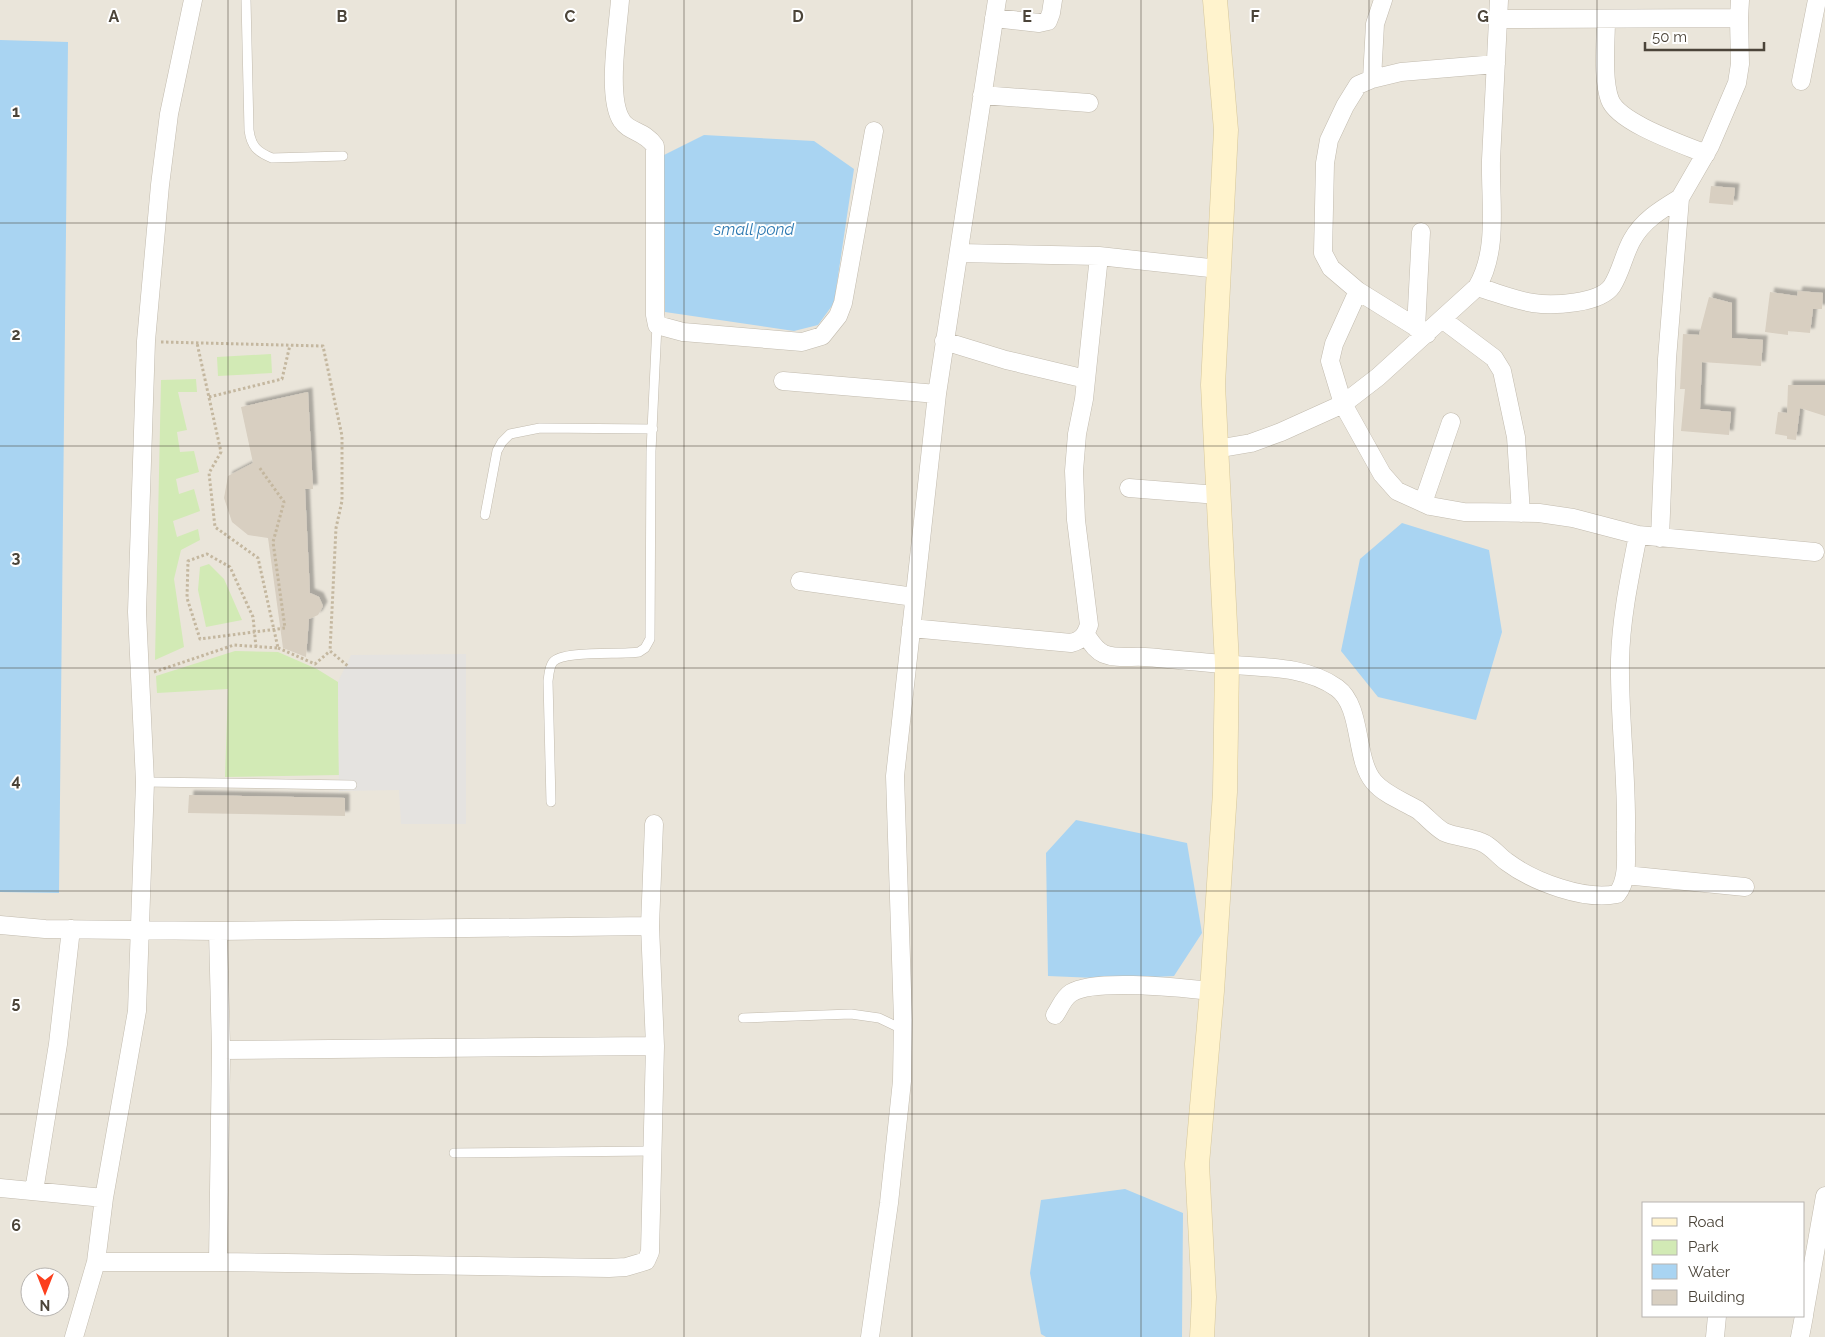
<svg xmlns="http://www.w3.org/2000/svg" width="1825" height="1337" viewBox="0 0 1825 1337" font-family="Raleway,sans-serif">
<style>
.residential{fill:#eae5da;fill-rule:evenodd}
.green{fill:#d2eab5}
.parking{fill:#e5e3e0}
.water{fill:#a9d4f2}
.building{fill:#d8cfc1;filter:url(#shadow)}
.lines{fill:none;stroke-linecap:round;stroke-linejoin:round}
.lane-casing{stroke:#c2bbae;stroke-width:10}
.street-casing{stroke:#c2bbae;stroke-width:19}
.secondary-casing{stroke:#d6c79b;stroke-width:25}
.path{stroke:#c4b79f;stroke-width:3;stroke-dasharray:2.5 2.5;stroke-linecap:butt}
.lane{stroke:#fff;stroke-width:9}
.street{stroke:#fff;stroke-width:18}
.secondary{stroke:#fff3cd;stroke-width:24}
.grid{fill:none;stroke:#4b4439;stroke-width:1;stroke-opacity:0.55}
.labels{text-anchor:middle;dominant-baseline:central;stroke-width:4;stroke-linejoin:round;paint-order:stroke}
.water-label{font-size:16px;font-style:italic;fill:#2e7ab2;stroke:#fff}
.grid-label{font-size:16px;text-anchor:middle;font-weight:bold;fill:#4b4439;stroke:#fff;stroke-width:4;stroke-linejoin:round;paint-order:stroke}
</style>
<defs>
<filter id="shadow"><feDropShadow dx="4.5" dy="-4.5" stdDeviation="1" flood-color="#0004"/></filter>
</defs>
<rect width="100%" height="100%" fill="#f6f3ec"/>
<path class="residential" d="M0,0H1825V1337H0ZM1644,1203H1804V1316H1644ZM30,1277H60V1307H30Z"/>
<path class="green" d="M271,354L272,373L218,376L217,357Z
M196,379L197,392H178L187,430L177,432L180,452L194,451L199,472L176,479L179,494L194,489L200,511L173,521L177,537L198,529L200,540L181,550L174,579L184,647L155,660L161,380Z
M209,564L224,579L242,620L206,627L198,590L200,567Z
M235,651L278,652L317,669L338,682L339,775L225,777L228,689L157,693L156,676Z"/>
<path class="parking" d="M466,654V824H401L399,790L339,791L338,682L351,655Z"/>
<path class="water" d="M0,40L68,42L59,893L0,892Z
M704,135L814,141L854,169L834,303L818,325L794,331L665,312L664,155Z
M1402,523L1489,550L1502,632L1476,720L1378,697L1341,651L1360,559Z
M1076,820L1187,843L1202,933L1174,976L1119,979L1048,976L1046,853Z
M1125,1189L1183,1213L1182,1337H1046L1041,1334L1030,1273L1041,1200Z"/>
<path class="building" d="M1711,186L1735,188L1733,205L1709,203Z
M1798,291L1823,293L1822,309H1813L1810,333L1788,331V335L1765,332L1770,292L1797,296Z
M1709,297L1732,303V338L1763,340L1761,366L1702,362L1700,409L1731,412L1729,435L1681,431L1685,389H1680L1683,334L1699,335Z
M1788,385H1825V416L1800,408L1796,440L1787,439V436L1775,434L1778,412L1787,413Z
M308,392L313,489H305L310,593L319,597L323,606L318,615L309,619L306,657L283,648L268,538L248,535L232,522L224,498L228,476L253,463L241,407Z
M189,795L345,798V816L188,813Z"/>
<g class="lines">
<defs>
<path id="lane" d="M246,0L249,130C251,146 257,152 272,158L343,156
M485,515L497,451L502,442L510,434L540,428L653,429
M145,782L352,785
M551,802L548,681C549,675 549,667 553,662C563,650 621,655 639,652L645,648L650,639L651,451L657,325
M743,1018L851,1014L879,1018L902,1029
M454,1153L652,1151"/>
<path id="street" d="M620,0C618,29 606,98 622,121C629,132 645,131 655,146V315L657,325L683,332L802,342L822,336L838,316L843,303L874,131
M994,18L1039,23L1048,21L1051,13L1053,0
M1498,19L1739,18
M1606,19C1606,41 1602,79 1610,100C1619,123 1682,144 1706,154
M1372,79L1375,24L1383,0
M1801,81L1817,0
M982,95L1089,103
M959,253L1099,256L1219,269
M1477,287C1495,292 1514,300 1533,303C1552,306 1600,304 1612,286C1621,272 1624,254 1632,240C1643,220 1662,209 1680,198
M1358,291L1334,344L1330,361L1343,404L1382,474L1397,491L1430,506L1464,512L1539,513L1573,518L1638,535L1815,552
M1442,319L1494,358L1502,371L1516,437L1521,513
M1416,328L1421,232
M1427,334L1358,291L1331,268L1323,253L1325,163L1329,140L1345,106L1358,85L1372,79L1401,72L1496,64
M944,341L1006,360L1086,379
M783,381L937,394
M1216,449L1251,443L1281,432L1343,404L1378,377L1477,287C1499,250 1490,202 1491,160C1494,107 1496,53 1499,0
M1129,488L1218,495
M1423,503L1451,422
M1660,538L1667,359L1680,198L1710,146L1737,83L1740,64L1739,18L1740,0
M800,581L914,597
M911,628L1071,643C1082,640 1085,636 1089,625L1076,520L1074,471L1077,434L1084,399L1099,256
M1086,635C1091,642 1095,650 1104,654C1116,659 1132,656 1145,657C1172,659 1198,662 1224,664C1262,668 1305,665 1337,688C1363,707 1354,759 1374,782C1385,795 1403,801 1418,810C1427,817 1434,826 1444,832C1455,837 1469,837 1481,842C1492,846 1498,856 1507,862C1534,882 1585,901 1617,894C1630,878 1625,851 1626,831C1627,774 1619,717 1620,660C1621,617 1630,576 1638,535
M1625,875L1745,887
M0,925L45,929L218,931L650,926
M218,931L221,1050L218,1262
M1055,1015C1060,1008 1063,998 1071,993C1095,978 1181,988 1212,991
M221,1050L655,1046
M0,1188L104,1198
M34,1191L58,1044L71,929
M96,1262H218L609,1268L626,1267L646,1261L650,1252L655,1046L650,926L654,824
M1804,1315L1825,1196
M74,1337L96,1262L104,1198L137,1011L145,782L137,612L146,341L160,185L169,114L193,0
M870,1337L889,1203L902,1081L903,1020L895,776L937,394L997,0
M1715,1337L1717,1316
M1800,1337L1804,1316"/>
<path id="secondary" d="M1202,1337L1204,1297L1197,1164L1212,991L1225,792L1227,664L1213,385L1226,130L1215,0"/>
</defs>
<use href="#lane" class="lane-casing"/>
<use href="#street" class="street-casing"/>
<use href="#secondary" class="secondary-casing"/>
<path class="path" d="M161,342L323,346L342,436V501L336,528L330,651L349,667
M209,397L282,379L290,345
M256,647L253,617L230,567L207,554L188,561L187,598L200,639L285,628L273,542L284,502L259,467
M278,648L315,664L330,651
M154,672L234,645L278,648L258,558L215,527L209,473L221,452L197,343"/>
<use href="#lane" class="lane"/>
<use href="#street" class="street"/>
<use href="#secondary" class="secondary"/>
</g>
<path class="grid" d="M228,0V1337M456,0V1337M684,0V1337M912,0V1337M1141,0V1337M1369,0V1337M1597,0V1337M0,223H1825M0,446H1825M0,668H1825M0,891H1825M0,1114H1825"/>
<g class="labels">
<g class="water-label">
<text x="754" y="229">small pond</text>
</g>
</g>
<g class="grid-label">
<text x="114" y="22">A</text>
<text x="342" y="22">B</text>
<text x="570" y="22">C</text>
<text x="798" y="22">D</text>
<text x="1027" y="22">E</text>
<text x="1255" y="22">F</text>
<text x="1483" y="22">G</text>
<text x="16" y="117">1</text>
<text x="16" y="340">2</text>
<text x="16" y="563">3</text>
<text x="16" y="786">4</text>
<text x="16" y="1008">5</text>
<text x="16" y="1231">6</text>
</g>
<rect x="1642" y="1202" width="162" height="115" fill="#ffffff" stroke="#b7b4b0"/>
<rect x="1652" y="1218" width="25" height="8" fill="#fff3cd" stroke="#b7b4b0"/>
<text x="1688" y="1227" font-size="15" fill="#4b4439">Road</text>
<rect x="1652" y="1240" width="25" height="15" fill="#d2eab5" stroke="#b7b4b0"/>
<text x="1688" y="1252" font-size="15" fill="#4b4439">Park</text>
<rect x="1652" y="1264" width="25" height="15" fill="#a9d4f2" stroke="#b7b4b0"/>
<text x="1688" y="1277" font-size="15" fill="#4b4439">Water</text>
<rect x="1652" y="1290" width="25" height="15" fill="#d8cfc1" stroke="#b7b4b0"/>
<text x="1688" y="1302" font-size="15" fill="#4b4439">Building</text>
<g transform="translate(45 1292) rotate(180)"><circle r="24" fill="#ffffff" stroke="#b7b4b0"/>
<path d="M0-4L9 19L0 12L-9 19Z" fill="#fc3f1d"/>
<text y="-8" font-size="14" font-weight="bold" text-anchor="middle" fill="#4b4439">N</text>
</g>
<path d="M1645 42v8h119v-8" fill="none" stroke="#4b4439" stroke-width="2.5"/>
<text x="1652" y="42" font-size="15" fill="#4b4439" stroke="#ffffff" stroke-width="4" paint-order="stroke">50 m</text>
</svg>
